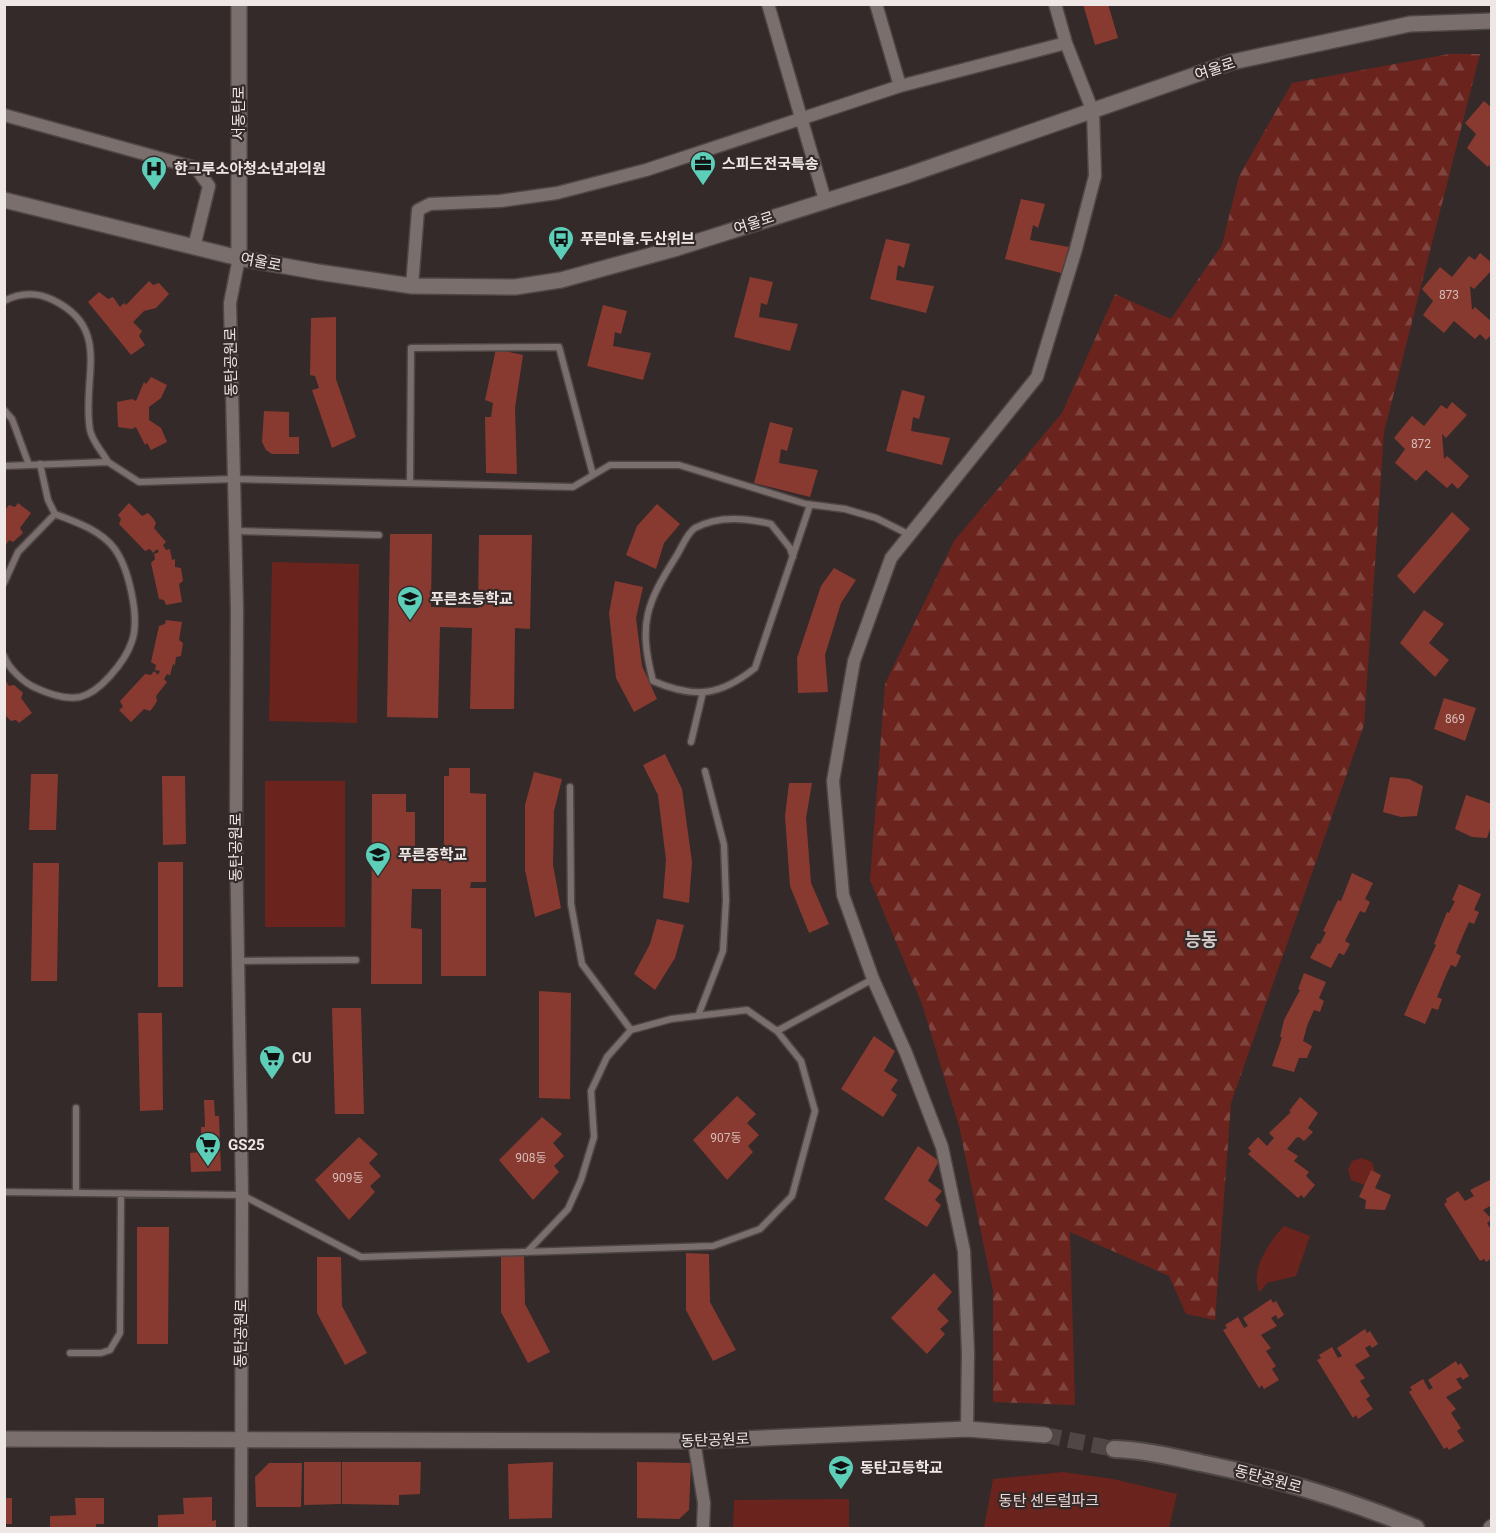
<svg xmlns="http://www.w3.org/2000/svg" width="1496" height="1533" viewBox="0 0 1496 1533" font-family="Roboto,'Noto Sans KR',sans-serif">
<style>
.green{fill:#6a241d}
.forest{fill:url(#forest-firs)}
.building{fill:#893a30}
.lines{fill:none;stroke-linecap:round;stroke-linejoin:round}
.secondary-tunnel{stroke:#504645;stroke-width:16;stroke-dasharray:16 8;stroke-linecap:butt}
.service-casing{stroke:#4e4645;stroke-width:9}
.minor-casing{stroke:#4e4645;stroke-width:15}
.tertiary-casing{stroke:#4e4645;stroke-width:18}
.secondary-casing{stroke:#4e4645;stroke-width:20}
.service{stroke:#7a6f6d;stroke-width:6}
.minor{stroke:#7a6f6d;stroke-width:12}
.tertiary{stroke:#7a6f6d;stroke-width:15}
.secondary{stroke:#7a6f6d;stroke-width:16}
.labels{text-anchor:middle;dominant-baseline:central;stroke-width:4.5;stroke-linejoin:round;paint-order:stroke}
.number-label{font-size:12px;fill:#d5bcb8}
.street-label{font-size:15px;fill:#eee7e6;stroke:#342a29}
.poi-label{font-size:15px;font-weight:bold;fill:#eee7e6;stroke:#342a29;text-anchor:start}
.park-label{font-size:15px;fill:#f0d7d3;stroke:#342a29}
.quarter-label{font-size:18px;font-weight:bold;fill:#d3c7c5;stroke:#342a29}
</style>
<defs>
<pattern id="forest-firs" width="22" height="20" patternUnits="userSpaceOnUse" patternTransform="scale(1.5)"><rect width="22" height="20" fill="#6a241d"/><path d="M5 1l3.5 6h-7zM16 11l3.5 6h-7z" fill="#80443e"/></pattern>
</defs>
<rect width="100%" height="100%" fill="#342a29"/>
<path class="green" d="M272,562L359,564L357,723L269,721Z
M265,781H345V927H265Z
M1362,1158L1372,1162L1375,1172L1371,1170L1364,1185L1351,1180L1348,1170L1352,1161Z
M1284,1226L1310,1236L1296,1276L1267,1283L1260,1292C1248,1273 1270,1240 1284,1226Z
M1063,1472L1113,1479L1177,1494L1169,1528H984L993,1479Z
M849,1499V1528H733L734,1500Z"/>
<path class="forest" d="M1449,54H1480L1384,432L1364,725L1231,1103L1215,1320L1186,1314L1169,1276L1070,1232L1075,1405L993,1402V1290L959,1126L922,1004L870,880L885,684L954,541L1062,413L1115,294L1171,319L1222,245L1239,176L1292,83Z"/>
<path class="building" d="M1083,4H1108L1118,38L1095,45Z
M1484,101L1492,108V162L1488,167L1467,148L1476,134L1465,123Z
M1021,199L1045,204L1038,228L1033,225L1030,240L1069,247L1061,273L1005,259Z
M886,239L910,244L904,268L898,265L896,280L934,286L926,313L870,299Z
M1480,253L1492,263V270L1474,289L1470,286L1472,310L1475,307L1492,322V334L1486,340L1480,334L1475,339L1454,321L1444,333L1423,315L1433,301L1422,289L1440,267L1452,277L1469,256L1475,260Z
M750,277L773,282L767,305L761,303L759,317L798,324L790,351L734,337Z
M149,281L153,285L159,283L169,294L156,308L144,311L133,322L142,331L139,336L145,345L131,355L88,302L99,292L108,299L113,297L120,307L124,303L126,305Z
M603,305L627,311L621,334L615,332L613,346L651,353L643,380L587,366Z
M336,317V379L356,437L332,448L312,390L319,388L315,376L310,375L311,318Z
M496,349L523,355L515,408L517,474L486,473L485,417H491L493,403L485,400Z
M151,377L167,385L161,398L149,407V420L161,428L167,442L151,450L147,443L145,445L136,427L132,429L118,427L117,402L132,399L136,401L144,382L146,384Z
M902,390L925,396L919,419L913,417L911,431L950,438L942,465L886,451Z
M1452,402L1467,415L1446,438L1442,434L1444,459L1447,456L1469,476L1458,489L1452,483L1447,488L1426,470L1416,481L1395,463L1405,449L1394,438L1412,416L1424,426L1441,405L1447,409Z
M264,411L289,412V437H299V454H272L266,450L262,442Z
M770,422L793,428L787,451L781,449L779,463L818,470L810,497L754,483Z
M18,503L31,513L20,528L23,533L13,542L9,540L4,548V511L9,505L15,507Z
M129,503L142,516L148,513L153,518L156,523L154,528L166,542L163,545L166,550L170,549L172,560L175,559V567L181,568L183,581L179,584L182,602L166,605L164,600L159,599L151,563L155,559L154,554L159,552L157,549L153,553L150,549L145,551L119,524L121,519L118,515Z
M657,504L680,524L664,543L656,569L626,555L637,526Z
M1452,512L1470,529L1414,594L1397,576Z
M390,534H432L431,607L478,608L479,535H532L530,629L515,628L514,709H470L472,628L440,627L438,718L387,717Z
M834,568L856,580L841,603L825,655L828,692L798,693L797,658L821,586Z
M615,581L643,587L636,618L642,666L657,699L634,712L616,678L609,613Z
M1424,610L1444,624L1429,643L1449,660L1435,677L1400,643Z
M166,620L182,622L179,640L183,643L181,656L176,657L175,665L173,664L170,675L167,674L164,679L167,682L156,696L157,701L154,706L150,711L144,709L131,722L119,710L123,707L120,701L145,674L151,675L154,671L158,675L160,671L155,670L156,665L151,662L159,626L165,624Z
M4,678L9,686L14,685L23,693L21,698L32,713L19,723L16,720L11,721L4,714Z
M1444,698L1476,708L1465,741L1434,729Z
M665,754L682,789L692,862L689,903L663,898L666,860L658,795L643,765Z
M449,768H470V793L486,794V882H471L470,888H486V976H441V889H412L411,928L422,929V984H371L372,794H406V812H415V852L444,851V776H449Z
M534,772L562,779L554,811L553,865L561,908L535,917L525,870V805Z
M31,774H58L56,830H29Z
M162,776H185L186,844L163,845Z
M1390,777L1409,779L1423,786L1417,816L1401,817L1383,812Z
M789,783H812L806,818L811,883L829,924L809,933L790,886L785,816Z
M1466,795L1492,804V823L1487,838L1472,837L1455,829Z
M158,862H183V987H158Z
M33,863H59L57,981H31Z
M1352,873L1373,883L1365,899L1370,902L1365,913L1360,911L1345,941L1350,944L1344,955L1339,953L1331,968L1310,958L1318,943L1320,944L1326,932L1323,931L1338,900L1341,901Z
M1459,884L1481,894L1474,910L1479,912L1474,924L1469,922L1459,945L1456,953L1461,956L1456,967L1451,965L1447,973L1437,997L1442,999L1438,1010L1432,1008L1425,1024L1404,1015L1436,945L1434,944L1447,912L1449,913L1455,901L1452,900Z
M657,919L684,925L675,958L655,990L634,974L650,944Z
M1304,973L1326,982L1319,998L1324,1001L1320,1012L1314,1010L1307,1026L1303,1041L1312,1046L1307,1058H1299L1294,1072L1272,1066L1282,1037H1280L1284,1020L1300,990L1298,989Z
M539,991L571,993L570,1099L539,1098Z
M332,1008H361L364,1114H335Z
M138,1013H162L163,1110L140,1111Z
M874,1036L895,1051L884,1071L898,1080L891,1090L897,1095L883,1117L841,1089Z
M737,1096L756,1114L747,1123L759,1135L748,1146L753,1152L727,1180L693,1140Z
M1300,1097L1318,1113L1308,1128L1313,1132L1304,1141L1299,1137L1296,1138L1287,1149L1298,1156L1294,1161L1309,1172L1306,1176L1315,1185L1304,1198L1301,1195L1298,1198L1248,1154L1251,1151L1248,1148L1258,1137L1267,1146L1274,1138L1269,1133L1291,1112L1289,1111Z
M204,1100H214L215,1116H219L221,1171L191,1172L190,1153L201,1152V1127H205Z
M542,1117L562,1134L553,1143L564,1156L554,1166L559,1172L533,1200L499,1160Z
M359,1137L378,1154L369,1163L381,1176L370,1186L375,1192L349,1220L315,1180Z
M918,1146L939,1161L928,1181L942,1191L935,1200L941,1205L927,1227L884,1199Z
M1371,1170L1381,1175L1375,1188L1391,1195L1385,1210L1365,1209L1366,1200L1359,1197Z
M1492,1179V1205L1483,1210L1492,1219L1487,1223L1492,1231V1258L1486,1262L1484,1259L1480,1261L1444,1204L1447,1202L1446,1199L1458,1191L1465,1201L1474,1196L1470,1190Z
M137,1227H169L168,1344H137Z
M686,1253L709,1254L710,1302L736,1350L713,1361L686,1310Z
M501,1255L524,1256L525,1304L550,1352L528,1363L501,1312Z
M317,1257H341L342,1306L367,1353L345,1365L317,1313Z
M934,1273L952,1292L937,1309L949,1321L940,1329L945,1334L927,1354L891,1318Z
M1271,1299L1273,1303L1276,1301L1284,1315L1278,1319L1276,1315L1271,1318L1277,1326L1261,1335L1271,1348L1266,1351L1276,1366L1272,1369L1279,1380L1264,1389L1262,1385L1259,1388L1223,1330L1227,1328L1225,1325L1238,1317L1244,1328L1248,1326L1243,1318Z
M1365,1329L1367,1333L1370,1331L1378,1344L1372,1348L1370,1345L1365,1348L1370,1356L1355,1365L1365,1378L1360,1381L1370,1396L1366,1399L1373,1409L1358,1419L1356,1415L1353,1418L1317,1360L1321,1358L1319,1355L1332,1347L1338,1358L1342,1356L1337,1348Z
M1456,1361L1458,1365L1461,1363L1469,1376L1463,1380L1461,1377L1456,1379L1462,1388L1446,1397L1456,1409L1451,1413L1461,1428L1457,1431L1464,1441L1449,1450L1447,1447L1444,1449L1409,1392L1412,1390L1410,1387L1423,1379L1429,1390L1433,1388L1428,1380Z
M304,1462H341V1504L304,1505Z
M342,1462H421L420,1494L399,1495V1505L342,1504Z
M553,1462L552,1518L509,1519L508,1464Z
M637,1462L691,1463L689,1510L679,1519L637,1518Z
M269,1463H302L301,1507H256L255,1477Z
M212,1497V1521L216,1520V1528H158V1515L184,1514L183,1498Z
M4,1498H12V1524H4Z
M75,1498H104V1524H96V1528H50V1516L76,1515Z"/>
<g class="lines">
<path class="secondary-tunnel" d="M1045,1435L1114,1449"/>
<defs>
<path id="service" d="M4,301C21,292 37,292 53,300C113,329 81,378 90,430C92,441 103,453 108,462
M4,410L12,419L29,465
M4,466L108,462L139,482L234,479L573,487L610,465H679L806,504L845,509L876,518L910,535
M410,483L411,348L559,347L593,475
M235,531L379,535
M793,557L790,548L771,524C747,518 718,515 695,528C687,533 682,547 677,555C646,604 638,623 653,681C695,699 720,696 755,668L810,505
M4,583L18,552L55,514
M4,656C8,668 24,683 36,688C49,694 65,700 80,697C92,694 102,685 110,676C119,666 128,654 132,641C140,618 129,568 114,548C100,530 76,522 55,514L48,500L40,464
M691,742L703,692
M570,787L571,904L582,964L631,1030
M238,961L356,960
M698,1016L723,951L726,900L724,845L705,771
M777,1031L873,979
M4,1192L242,1195L361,1257L713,1246L760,1229L792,1196L815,1111L801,1061L777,1031L747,1010L671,1019L631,1030L607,1057L591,1091L594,1137L581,1180L568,1209L527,1252
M76,1193V1108
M70,1353H101L110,1350L120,1333L121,1194"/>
<path id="minor" d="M768,4L825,200
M876,4L900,86
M4,115L196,168L209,186L194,247
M239,258L230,303L237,610L236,838L242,1195L241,1528
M412,286L418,210L430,204L500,201L557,193L646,170L900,86L1066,43
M967,1429L968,1353L964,1251L942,1147L906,1053L873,979L843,895L833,781L854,661L891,558L1037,377L1076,249L1095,176L1093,112L1066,43L1055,4
M694,1441L704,1503L703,1528"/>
<path id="tertiary" d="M239,4V258
M4,200L239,258L318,272L412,286L515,287L561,280L674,249L905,176L1232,62L1410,24L1492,21
M4,1439L694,1441L967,1429L1045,1435
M1491,1528L1492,1527"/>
<path id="secondary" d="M1114,1449C1144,1450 1172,1457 1201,1463C1275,1478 1347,1499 1416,1528"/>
</defs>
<use href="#service" class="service-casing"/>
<use href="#minor" class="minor-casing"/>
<use href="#tertiary" class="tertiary-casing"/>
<use href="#secondary" class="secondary-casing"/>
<use href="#service" class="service"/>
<use href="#minor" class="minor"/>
<use href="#tertiary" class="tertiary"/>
<use href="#secondary" class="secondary"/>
</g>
<defs>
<symbol id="office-pin" viewBox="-11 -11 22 30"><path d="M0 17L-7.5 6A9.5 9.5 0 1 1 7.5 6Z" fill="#5dceb8" stroke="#342a29"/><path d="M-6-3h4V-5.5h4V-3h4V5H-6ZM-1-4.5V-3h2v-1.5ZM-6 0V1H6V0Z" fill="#111"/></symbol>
<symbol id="hospital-pin" viewBox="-11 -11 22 30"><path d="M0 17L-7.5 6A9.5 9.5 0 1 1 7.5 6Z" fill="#5dceb8" stroke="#342a29"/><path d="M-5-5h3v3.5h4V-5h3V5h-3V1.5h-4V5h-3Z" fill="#111"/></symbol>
<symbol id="bus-pin" viewBox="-11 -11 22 30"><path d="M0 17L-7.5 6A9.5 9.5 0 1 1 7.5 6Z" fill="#5dceb8" stroke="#342a29"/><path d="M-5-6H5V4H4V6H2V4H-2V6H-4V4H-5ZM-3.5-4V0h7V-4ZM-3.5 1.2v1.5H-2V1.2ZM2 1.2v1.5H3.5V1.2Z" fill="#111"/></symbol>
<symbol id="school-pin" viewBox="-11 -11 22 30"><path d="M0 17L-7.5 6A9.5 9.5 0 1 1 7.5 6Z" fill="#5dceb8" stroke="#342a29"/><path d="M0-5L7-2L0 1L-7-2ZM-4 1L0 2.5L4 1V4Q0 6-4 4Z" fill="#111"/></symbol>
<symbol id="supermarket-pin" viewBox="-11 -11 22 30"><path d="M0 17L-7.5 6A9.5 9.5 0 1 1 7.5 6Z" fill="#5dceb8" stroke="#342a29"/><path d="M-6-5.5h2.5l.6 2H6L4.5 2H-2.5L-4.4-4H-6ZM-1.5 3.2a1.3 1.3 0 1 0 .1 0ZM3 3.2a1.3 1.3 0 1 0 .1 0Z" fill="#111"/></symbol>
</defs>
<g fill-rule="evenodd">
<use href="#office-pin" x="688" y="149" width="30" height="40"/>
<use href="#hospital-pin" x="139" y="154" width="30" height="40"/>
<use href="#bus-pin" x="546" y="224" width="30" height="40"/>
<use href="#school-pin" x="395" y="584" width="30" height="40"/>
<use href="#school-pin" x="363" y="840" width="30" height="40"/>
<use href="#supermarket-pin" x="257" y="1043" width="30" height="40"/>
<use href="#supermarket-pin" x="193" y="1130" width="30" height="40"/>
<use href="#school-pin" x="826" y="1453" width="30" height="40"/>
</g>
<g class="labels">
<g class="number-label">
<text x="1449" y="295">873</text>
<text x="1421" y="444">872</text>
<text x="1455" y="719">869</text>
<text x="726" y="1138">907동</text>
<text x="531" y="1158">908동</text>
<text x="348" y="1178">909동</text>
</g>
<g class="street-label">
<text transform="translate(1215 69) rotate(-18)">여울로</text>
<text transform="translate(239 113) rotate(-90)">서동탄로</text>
<text transform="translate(754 223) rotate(-18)">여울로</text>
<text transform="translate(261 262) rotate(11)">여울로</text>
<text transform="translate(231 362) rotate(-91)">동탄공원로</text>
<text transform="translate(236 847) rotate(-90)">동탄공원로</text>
<text transform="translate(241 1333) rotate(-89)">동탄공원로</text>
<text transform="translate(715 1440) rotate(-2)">동탄공원로</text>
<text transform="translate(1268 1479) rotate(15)">동탄공원로</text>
</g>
<g class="poi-label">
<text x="722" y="164">스피드전국특송</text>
<text x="174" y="169">한그루소아청소년과의원</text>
<text x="580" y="239">푸른마을.두산위브</text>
<text x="430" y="599">푸른초등학교</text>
<text x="398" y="855">푸른중학교</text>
<text x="292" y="1058">CU</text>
<text x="228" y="1145">GS25</text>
<text x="860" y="1468">동탄고등학교</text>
</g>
<g class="park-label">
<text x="1049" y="1501">동탄 센트럴파크</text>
</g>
<g class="quarter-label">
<text x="1201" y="939">능동</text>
</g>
</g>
<rect width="1496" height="1533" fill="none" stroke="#eee7e6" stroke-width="12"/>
</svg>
